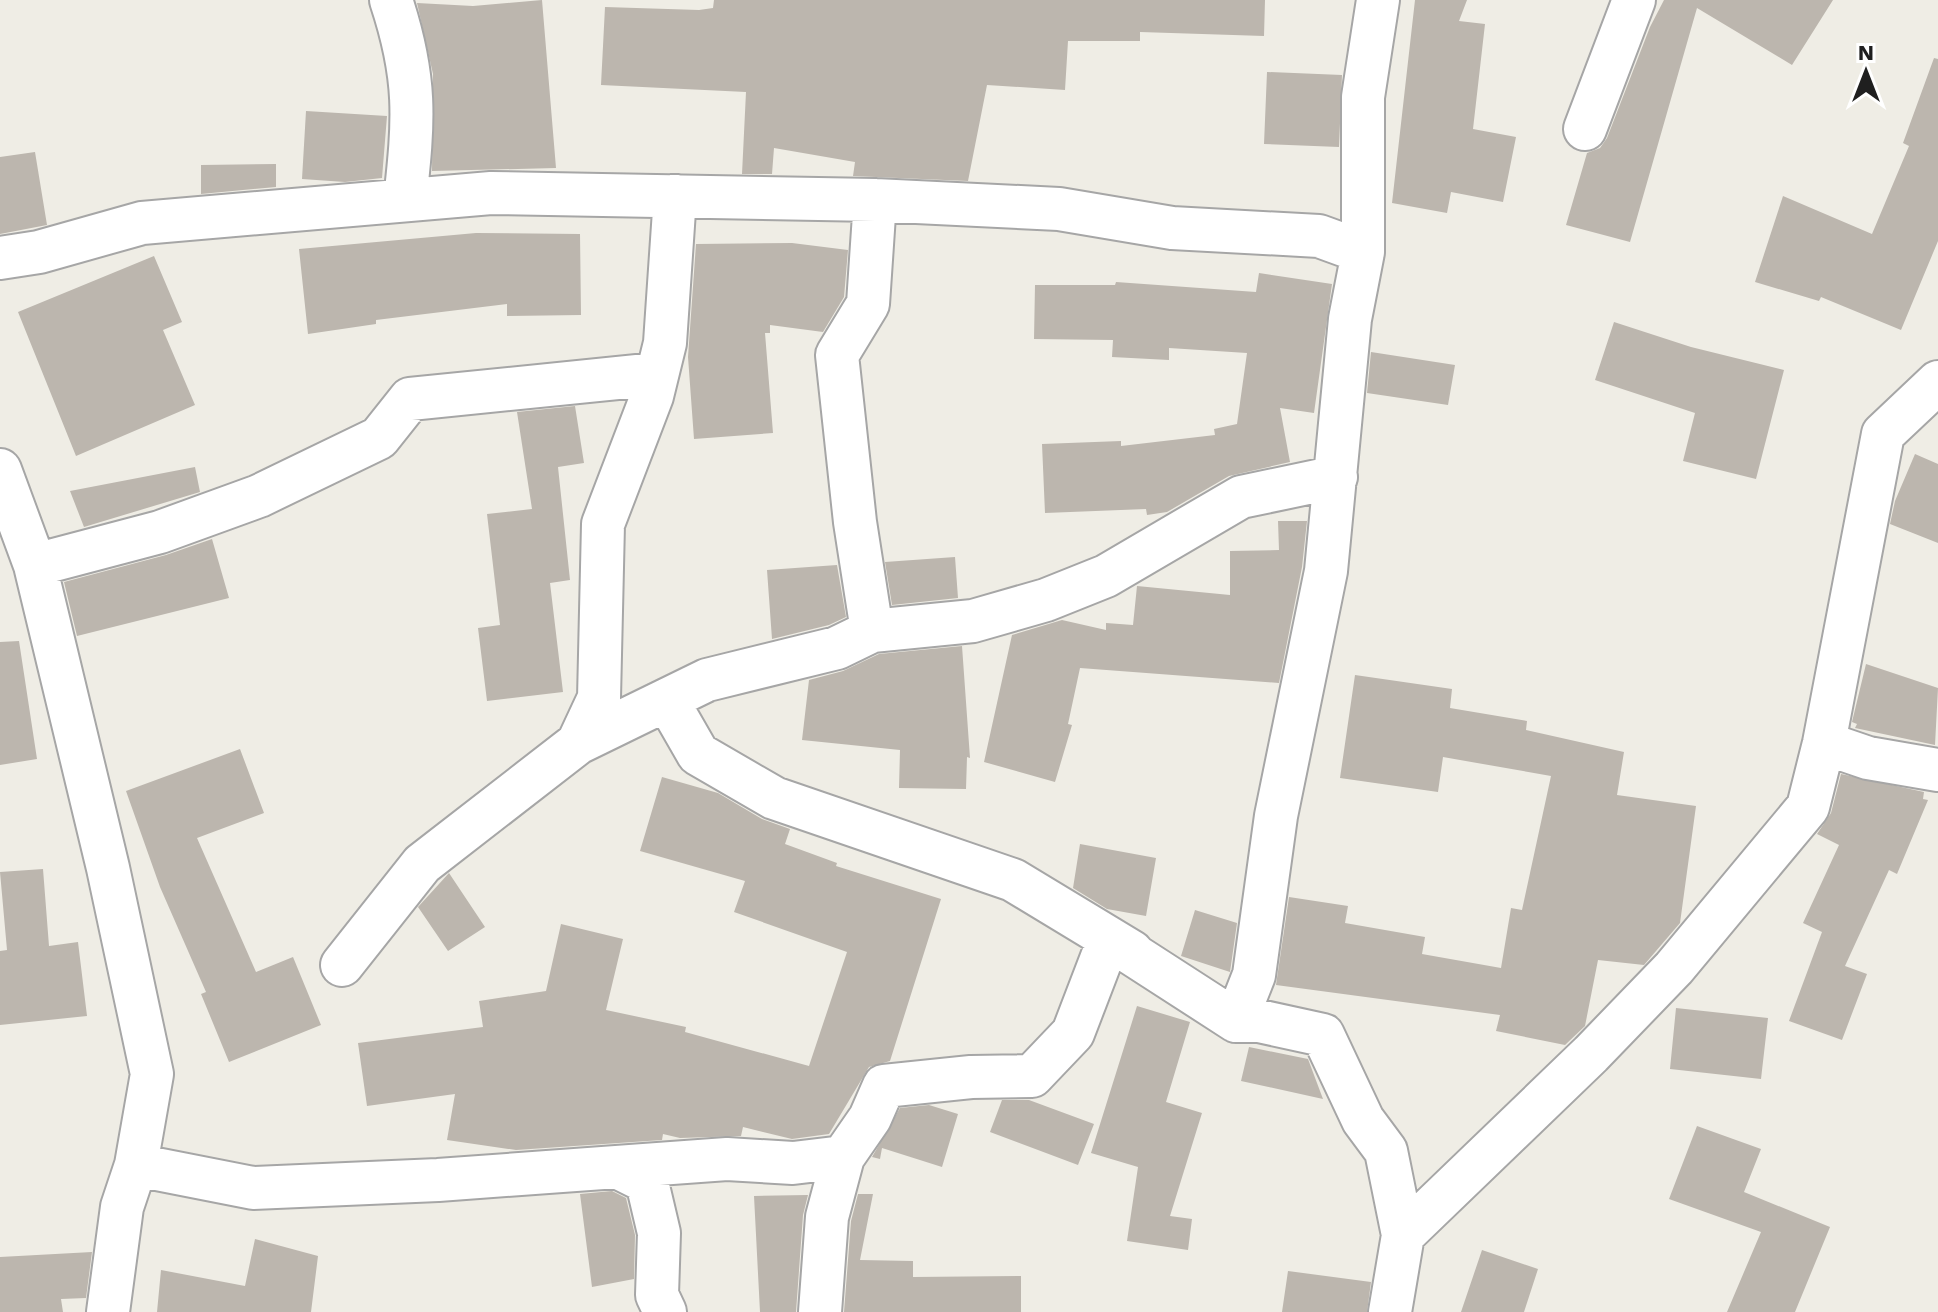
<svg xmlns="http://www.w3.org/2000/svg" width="1938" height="1312" viewBox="0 0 1938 1312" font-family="'Work Sans',sans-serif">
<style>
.building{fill:#bcb6ae}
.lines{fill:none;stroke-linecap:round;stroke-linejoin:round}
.minor-casing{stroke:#a6a6a6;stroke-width:46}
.minor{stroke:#fff;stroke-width:42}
</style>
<rect width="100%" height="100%" fill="#efede5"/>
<path class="building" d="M542,0L556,168L432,171L433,74L417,3L473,6Z
M714,0H1265L1264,36L1140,32V41H1068L1065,90L987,85L968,181L853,176L855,162L774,148L772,174H742L746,92L601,85L605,7L699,10L713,8Z
M1415,0H1467L1459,21L1485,24L1473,129L1516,137L1503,202L1451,192L1447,213L1392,203Z
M1664,0H1833L1792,65L1697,8L1630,242L1566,225L1587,153L1600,148L1607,138L1650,27Z
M1934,58L1938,59V241L1901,330L1821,297L1819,301L1755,282L1783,196L1872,234L1909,146L1903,143Z
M1267,72L1342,75L1339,147L1264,144Z
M306,111L387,116L382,178L345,182L302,179Z
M35,152L47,225L0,234V157Z
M276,164V187L201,194V165Z
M476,233L580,234L581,315L507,316V304L376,320V324L308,334L299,249Z
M792,243L848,250L844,297L823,332L770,325V333H765L773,433L694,439L688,357L696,244Z
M154,256L182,322L163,330L195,405L76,456L18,312Z
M1259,273L1332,284L1314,413L1280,408L1290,462L1229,476L1167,512L1147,515L1146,509L1045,513L1042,444L1121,441V446L1215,435L1214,429L1237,424L1247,353L1169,348V360L1112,357L1113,340L1034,339L1035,285H1115L1116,282L1256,292Z
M1614,322L1691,347L1784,370L1756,479L1683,461L1695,413L1595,380Z
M1371,352L1455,365L1448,405L1367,393Z
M575,406L584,463L558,467L570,580L550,583L563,692L487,701L478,628L500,625L487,514L532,509L517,412Z
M1915,454L1938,464V543L1890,524L1895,501Z
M195,467L200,492L84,527L70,491Z
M1278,521H1307L1302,567L1279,683L1080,668L1068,724L1072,725L1055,782L984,762L1012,635L1062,620L1106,630V623L1133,625L1137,586L1230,595V551L1279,550Z
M212,539L229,598L77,636L64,582L166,555Z
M955,557L958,598L892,605L885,562Z
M837,565L846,617L829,625L772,639L767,570Z
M19,641L37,759L0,765V642Z
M962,646L970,758L967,757L966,789L899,788L900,750L802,740L809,680L843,671L879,654Z
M1866,664L1938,688L1935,745L1855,728L1857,724L1852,722Z
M1355,675L1452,689L1450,708L1527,721L1526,730L1624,752L1617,795L1696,806L1680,923L1644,965L1598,960L1585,1026L1565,1045L1496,1031L1500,1015L1276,985L1289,897L1348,906L1345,923L1425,937L1422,954L1501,968L1511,908L1522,910L1551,776L1443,757L1438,792L1340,778Z
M240,749L264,813L197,838L256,972L293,957L321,1025L229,1062L201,994L206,992L160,887L126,791Z
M1841,774L1924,792L1923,799L1928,800L1897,874L1889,870L1845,966L1867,974L1842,1040L1789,1021L1822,932L1803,923L1839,845L1817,834L1831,813Z
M662,777L718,793L762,819L790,829L785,844L837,863L836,866L941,899L890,1061L869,1067L829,1134L792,1139L743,1127L741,1136L680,1138L663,1134L662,1140L516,1150L447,1140L455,1094L367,1106L358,1043L483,1027L479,1001L546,991L561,924L623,939L606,1010L686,1027L685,1032L809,1066L847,952L734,912L745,881L640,851Z
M1080,844L1156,858L1146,916L1107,909L1073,888Z
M43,869L49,946L78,942L87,1016L0,1025V951L7,950L0,872Z
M449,873L485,927L448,951L418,907Z
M1195,910L1237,923L1230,972L1181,956Z
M1137,1006L1190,1022L1166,1102L1202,1113L1170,1216L1192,1219L1188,1250L1127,1241L1138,1167L1091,1153Z
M1676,1008L1768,1018L1761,1079L1670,1069Z
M1249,1047L1308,1059L1323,1099L1241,1081Z
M1002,1100H1029L1094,1124L1078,1165L990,1132Z
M929,1105L958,1114L942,1167L882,1148L880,1159L872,1157L900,1108Z
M1697,1126L1761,1149L1744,1192L1830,1227L1795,1312H1727L1761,1232L1669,1199Z
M612,1191L626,1198L635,1235L634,1279L592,1287L580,1194Z
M858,1194H873L860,1260L913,1261V1277L1021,1276V1312H844L851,1221Z
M808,1195L803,1215L796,1312H760L754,1196Z
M255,1239L318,1256L311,1312H157L161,1270L245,1286Z
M1482,1250L1538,1269L1524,1312H1461Z
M92,1252L86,1298L61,1299L63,1312H0V1257Z
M1288,1271L1371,1282L1367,1312H1282Z"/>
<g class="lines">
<defs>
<path id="minor" d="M391,0C417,78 414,120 405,200
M1585,129L1634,0
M0,258L39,252L142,223L491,193L875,200L1059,209L1172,228L1319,236L1363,252
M0,470L35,565L108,868L152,1074L136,1165L122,1207L108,1312
M35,565L160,532L259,496L379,438L410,399L657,374
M872,631L855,522L837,355L868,304L875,200
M667,700L698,754L774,798L1013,880L1132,952
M578,743L707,680L837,648L872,631L973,621L1046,600L1106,576L1241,497L1336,477
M1824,743L1868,758L1938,770
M342,965L422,864L578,743L599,698L603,524L652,396L665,343L675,196
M1236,1021L1254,975L1276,816L1326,571L1350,319L1363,252V97L1378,0
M136,1165L253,1188L438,1180L727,1159L793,1163L843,1157L870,1118L884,1086L971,1077L1032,1076L1073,1033L1109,939L1236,1021H1259L1323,1035L1363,1120L1386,1151L1403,1235L1390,1312
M617,1167L647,1182L659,1233L657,1295L665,1312
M1403,1235L1591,1054L1674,968L1808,807L1824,743L1883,434L1938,382
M820,1312L827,1217L843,1157"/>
</defs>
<use href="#minor" class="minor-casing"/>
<use href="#minor" class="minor"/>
</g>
<g transform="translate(1866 72)" stroke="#ffffff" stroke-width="6" paint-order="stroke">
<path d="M0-6L14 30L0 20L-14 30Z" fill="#1f1f1f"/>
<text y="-12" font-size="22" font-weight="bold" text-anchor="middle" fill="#1f1f1f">N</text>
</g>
</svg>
